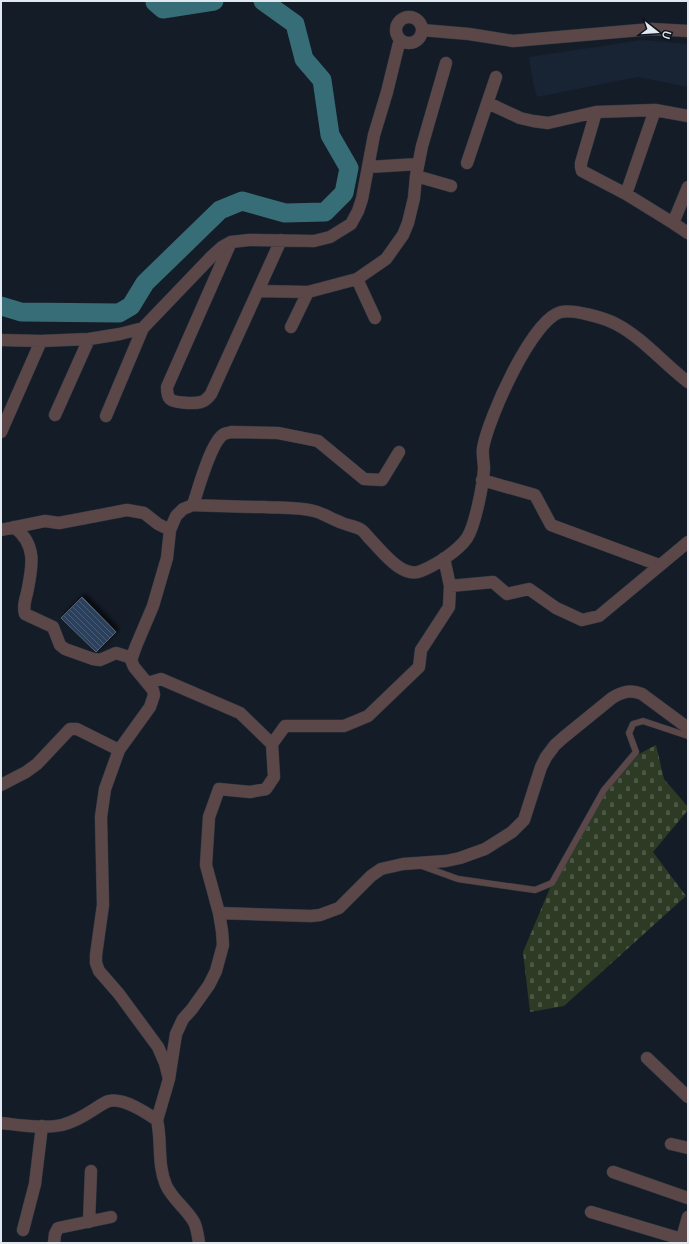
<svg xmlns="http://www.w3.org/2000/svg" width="689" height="1244" viewBox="0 0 689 1244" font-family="Manrope,sans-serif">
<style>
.built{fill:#182434}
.cemetery{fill:url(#cemetery-stones)}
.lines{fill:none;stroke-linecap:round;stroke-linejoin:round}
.river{stroke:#366d77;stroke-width:19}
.building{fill:url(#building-back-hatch);stroke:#596371;filter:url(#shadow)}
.service-casing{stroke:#313943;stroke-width:7}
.minor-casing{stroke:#313943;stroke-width:13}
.service{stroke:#5b4748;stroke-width:6}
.minor{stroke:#5b4748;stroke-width:12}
</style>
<defs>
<pattern id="cemetery-stones" width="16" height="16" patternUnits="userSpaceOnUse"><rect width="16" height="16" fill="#2d3b24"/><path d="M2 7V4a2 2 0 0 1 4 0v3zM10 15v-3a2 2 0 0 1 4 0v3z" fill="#4b5744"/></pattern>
<pattern id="building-back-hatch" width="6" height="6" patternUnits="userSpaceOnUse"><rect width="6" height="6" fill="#293f5d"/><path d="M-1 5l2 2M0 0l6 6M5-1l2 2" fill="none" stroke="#485b75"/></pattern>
<filter id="shadow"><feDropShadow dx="3.5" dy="-3.5" stdDeviation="2" flood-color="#0009"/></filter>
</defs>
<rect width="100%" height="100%" fill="#141c27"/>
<path class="built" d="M642,40L688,44V87L638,77L537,97L533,82L529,57Z"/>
<path class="cemetery" d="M656,745L664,779L688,807V810L653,852L686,896L564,1006L530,1012L523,952L550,888L591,820L610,780L639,754Z"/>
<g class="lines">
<path class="river" d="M155,1V2L163,9L214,1
M1,306L21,312L119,313L131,306L145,283L220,210L242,201L285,213L325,212L344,193L349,168L330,135L322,80L304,59L295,24L263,1"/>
</g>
<path class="building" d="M82,597L116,632L96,652L61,618Z"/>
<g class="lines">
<defs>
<path id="service" d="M422,866L458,879L535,890L552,883L604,790L636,752L629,733L633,724L643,721L688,736"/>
<path id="minor" d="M396 30a13 13 0 1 1 26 0a13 13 0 1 1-26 0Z
M422,30L469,34L513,41L652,29L688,31
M488,103L520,118L533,121L548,123L596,112L655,110L688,116
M596,112L581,163V167L582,171L626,194L673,223L688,233
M467,163L496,77
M369,167L418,164
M416,176L451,186
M626,194L655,110
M673,223L688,187
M231,242L167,387C167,391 167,396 170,399C174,403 195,404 201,402C205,401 208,398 211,394L281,240
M357,279L375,318
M258,291L308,292L357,279L386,259L403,235L408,223L414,198L416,176L422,146L446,63
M291,327L308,292
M1,340L41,341L89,339L120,334L143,328L212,256L222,247L231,242L249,240L314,241L330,237L351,224L358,211L362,199L374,135L387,92L400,39
M55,415L89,339
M106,416L143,328
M1,432L41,341
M482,480L535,495L551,525L659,565
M193,505C198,490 211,441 224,434C226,433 229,433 231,432L278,433L318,441L364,479L382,480L399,452
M14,527C38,545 32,568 27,593C25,600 23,607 25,614L53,627L60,645L65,649L93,659L100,660L116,653L132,658
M1,530L45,521L59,523L127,510L144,513L158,524L170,530
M450,586L493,582L507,594L529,589L556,608L582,620L599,616L688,542
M148,683L161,679L240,713L272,744
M1,785L26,772L37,764L70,729H77L119,750
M219,913L311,916L320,915L339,908L371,876L381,869L403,864L446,861L460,858L485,849L512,832L524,820L541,767L546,757L555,745L564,737L612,698C622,692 630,689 642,694L688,728
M647,1058L688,1097
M169,1079L165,1063L158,1047L119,994L99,971L96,963V955L103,905L101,817L105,789L119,750L150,707L154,695L153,690L134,667L131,660L136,646L153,606L167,558L170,530L176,516L183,509L193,505C217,506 241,507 264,507C281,508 298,507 314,511C323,513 331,519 340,522C346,525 354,526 360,529C364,531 367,536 370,539C382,551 402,579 421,571C436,565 458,551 467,538C475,526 483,485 484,469C484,462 482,455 483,448C488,419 532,319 561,312C573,309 605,318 616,324C643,338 664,364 688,382
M157,1120L169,1079L176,1034L183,1019L192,1009L209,985L216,971L223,945L222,931L219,913L206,865L209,817L219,789L250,792L266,789L274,777L272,744L285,726H344L368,716L419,667L421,650L449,607L450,586L444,558
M1,1123C20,1125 43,1129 62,1125C73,1122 84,1116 93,1110C98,1107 103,1103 109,1101C124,1098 145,1112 157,1120C162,1141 157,1164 166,1185C172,1199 186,1208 194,1222C197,1228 198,1236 199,1243
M671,1144L688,1148
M613,1172L688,1198
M591,1212L688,1241
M89,1222L91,1171
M23,1230L35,1184L42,1126
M54,1243L55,1234L58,1228L111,1217
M683,1243L682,1238L688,1217"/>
</defs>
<use href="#service" class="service-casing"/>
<use href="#minor" class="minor-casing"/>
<use href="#service" class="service"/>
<use href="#minor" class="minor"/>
</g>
<rect width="689" height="1244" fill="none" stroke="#e2e8f0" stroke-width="4"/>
<g transform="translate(657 32) rotate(107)" stroke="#0b131e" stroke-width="3" paint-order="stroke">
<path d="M0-3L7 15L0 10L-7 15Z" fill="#e2e8f0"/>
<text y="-6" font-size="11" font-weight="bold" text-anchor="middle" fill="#e2e8f0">U</text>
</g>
</svg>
